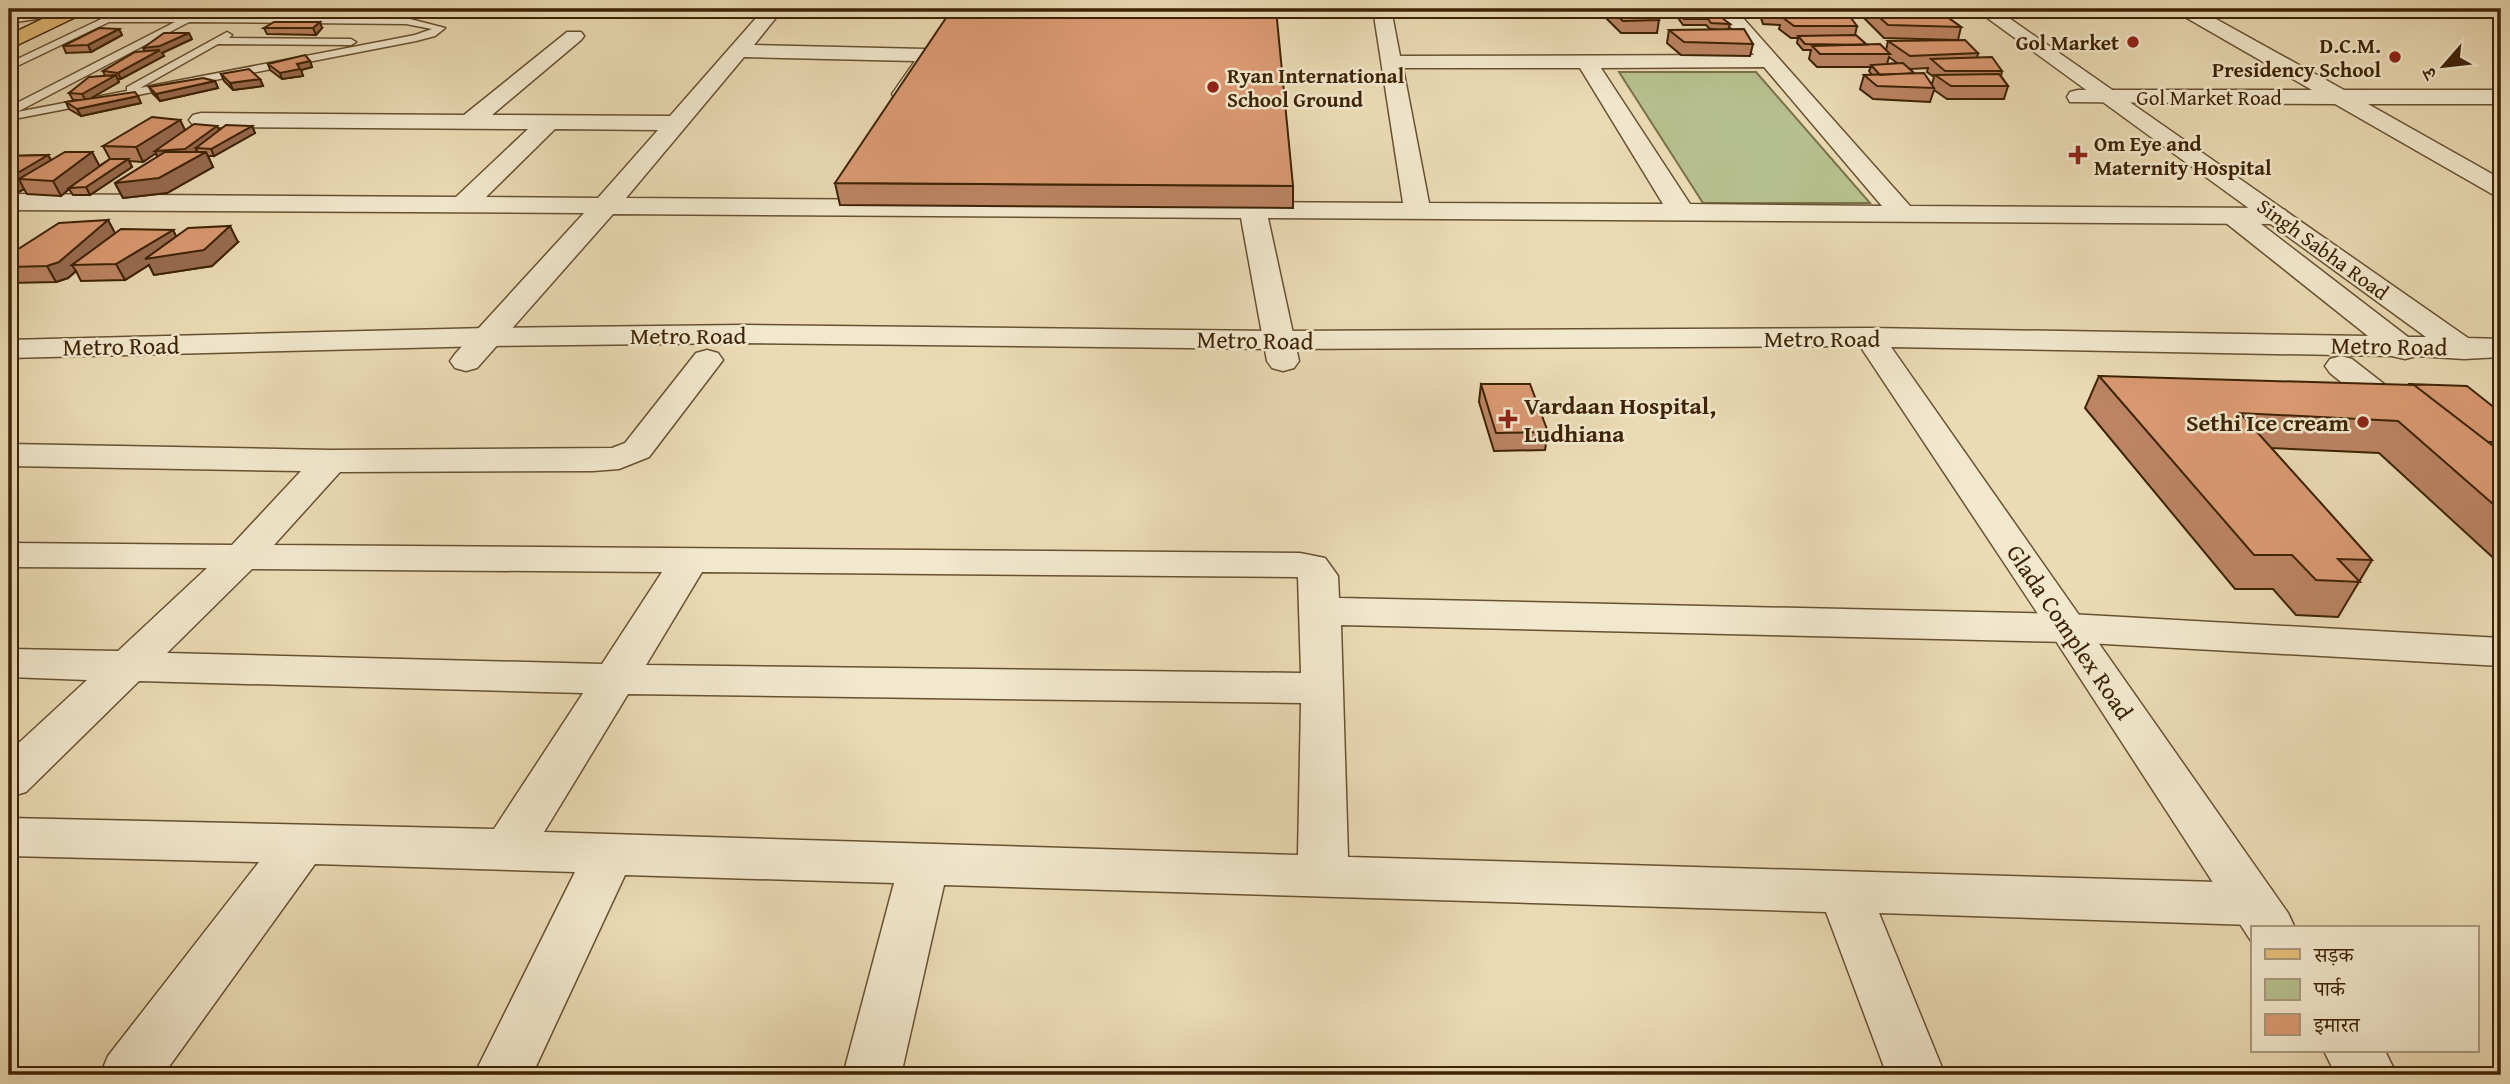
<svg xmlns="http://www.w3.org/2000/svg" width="2510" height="1084" viewBox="0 0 2510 1084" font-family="'Gentium Book Plus','Noto Serif Devanagari',serif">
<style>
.green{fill:#b6c08e;stroke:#7a7249;stroke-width:2}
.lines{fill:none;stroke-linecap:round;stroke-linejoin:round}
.service-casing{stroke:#685130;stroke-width:3}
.minor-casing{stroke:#685130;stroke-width:3}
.tertiary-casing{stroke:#685130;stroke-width:3}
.primary-casing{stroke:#3d2304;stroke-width:3}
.service{fill:#f2e8ce;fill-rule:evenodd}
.minor{fill:#f2e8ce;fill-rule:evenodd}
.tertiary{fill:#f2e8ce;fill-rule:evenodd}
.primary{fill:#e6be7a;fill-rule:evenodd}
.wall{fill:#bc8463;stroke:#3d2304;stroke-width:2;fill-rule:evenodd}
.shaded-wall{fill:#996c50;stroke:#3d2304;stroke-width:2}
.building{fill:#db9a73;stroke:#3d2304;stroke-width:2}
.poi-dot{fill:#8f2418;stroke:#f2e8ce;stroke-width:2.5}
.labels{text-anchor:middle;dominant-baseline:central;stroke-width:5;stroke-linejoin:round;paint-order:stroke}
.far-poi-label{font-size:21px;font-weight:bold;fill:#3d2304;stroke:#f2e8ce;text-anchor:end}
.far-street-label{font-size:21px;fill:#3d2304;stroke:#f2e8ce}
.street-label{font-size:24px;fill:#3d2304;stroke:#f2e8ce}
.poi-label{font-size:24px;font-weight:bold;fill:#3d2304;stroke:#f2e8ce;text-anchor:start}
</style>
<rect width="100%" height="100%" fill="#ebdbb4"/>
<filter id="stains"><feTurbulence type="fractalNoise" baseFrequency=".00286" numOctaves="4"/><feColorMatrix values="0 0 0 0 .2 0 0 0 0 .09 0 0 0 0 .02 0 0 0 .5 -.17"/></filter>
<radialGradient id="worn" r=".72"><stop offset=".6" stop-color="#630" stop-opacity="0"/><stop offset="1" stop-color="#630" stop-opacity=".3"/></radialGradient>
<path class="green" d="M1619,72H1756L1870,203H1703Z"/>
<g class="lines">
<defs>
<path id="service" d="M118,11L123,14L121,16L406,18L445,28L435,36L416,41L9,120V107L175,22H109L9,70V63ZM189,22L406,24L432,29L415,35L140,88L218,44L351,45L356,42L351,39L229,38L232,35L227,32L127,87V91L17,112Z"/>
<path id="minor" d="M38,9L46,14L43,18L9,23V11Z
M764,9H783L754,45L925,49L932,51L937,59L911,99H895L892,94L915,61L744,57L626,198L1403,203L1373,9H1391L1400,56L1754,55L1716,9H1735L1910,206L2276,208L2285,210L2289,216L2285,222L2276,224L1268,218L1299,361L1294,368L1283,371L1272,368L1267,361L1241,218L613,214L477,368L466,371L455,368L450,361L455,354L584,213L9,210V194L456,197L528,129L201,127L193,125L189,120L193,115L201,113L464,115L567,32H581L584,36L581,40L492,115L670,116ZM1764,67L1882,206L1690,204L1601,68ZM1403,68H1580L1663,204L1429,203ZM555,129L658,130L598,198L486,197Z
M2176,9H2198L2344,90H2501V104H2368L2501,179V197L2492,194L2335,104L2070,102L2067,97L2070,92L2078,90H2312L2178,13Z
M707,350L718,353L723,360L649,457L619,469L593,471L340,472L274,545L1300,553L1325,558L1338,576L1339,598L2069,614L2501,638V666L2069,642L1341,625L1348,857L2253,883L2271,889L2279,904L2271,919L2253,925L1879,913L1945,1075H1887L1826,912L944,885L901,1075H843L894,883L625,875L532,1075H474L575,872L315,864L163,1075H100L108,1056L259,862L9,856V818L494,829L583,693L139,681L26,792L9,797V752L87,680L9,677V649L118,651L207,568L9,567V543L232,545L301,471L9,466V444L330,450L612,448L625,443L696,353ZM252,569L662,572L602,664L167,653ZM702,572L1298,577L1301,673L646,665ZM628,694L1301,703L1298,855L544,832Z
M2341,356L2352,359L2416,409L2421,416L2416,423L2404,426L2392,423L2330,373L2325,366L2330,359Z"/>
<path id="tertiary" d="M1975,9H1996L2468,338L2501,339V357L2464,359L2417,356L2405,359L2392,356L1891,347L2288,913L2295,928H2253V944L2054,638L1860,346L1279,349L743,343L488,346L9,358V340L488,328L743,325L1279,331L1869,328L2368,336L2226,223L2222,217L2226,211L2235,209L2244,211L2408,337H2426Z
M2324,1051H2385L2397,1075H2336Z"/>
<path id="primary" d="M63,9H86L84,13L9,49V35Z"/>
</defs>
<use href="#service" class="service-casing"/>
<use href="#minor" class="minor-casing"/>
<use href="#tertiary" class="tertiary-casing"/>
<use href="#primary" class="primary-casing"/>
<use href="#service" class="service"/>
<use href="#minor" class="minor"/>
<use href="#tertiary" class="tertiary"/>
<use href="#primary" class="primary"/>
</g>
<path class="wall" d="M144,9H173L145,10Z
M180,9H210L208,10H181Z
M213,9H237L234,11L213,10Z
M244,9H271L245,11Z
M301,9H324L321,10H301Z
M329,9H351L348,11L330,10Z
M352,9H377L372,11H353Z
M385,9H404L401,11H386Z
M1602,9H1650L1659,20L1657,33H1621L1602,14Z
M1677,9L1730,24L1728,30L1753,44L1750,56L1681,55L1667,43L1669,30H1718L1710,29L1706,25H1683L1676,15Z
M1758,9H1834L1838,13L1837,17L1857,26L1855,35L1867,45L1886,50L1888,41L1978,53L1977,58L2002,71L2001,76L2008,86L2004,99H1947L1934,90L1930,102L1873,99L1860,89L1864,75H1872L1869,71L1871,67H1817L1809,59L1811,50H1803L1797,43L1798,38H1791L1779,29L1780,25L1763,24ZM1889,57L1897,63L1887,64ZM1928,68L1927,72L1934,77L1932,84L1914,73L1909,69Z
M1858,9H1936L1961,27L1958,40L1884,38L1857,11Z
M2075,9H2153L2152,13H2084Z
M264,28H322L316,35L267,34Z
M119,29L122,35L91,52L66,53L63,46Z
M192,39L162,53L164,56L121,79H118L119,82L89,99L141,103L81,116L69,109L66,102L78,100H73L69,93L105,76L103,71L145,51Z
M310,61L312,67L301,70L303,76L282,79L270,70L268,64Z
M221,74L260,79L263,86L233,90L224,81Z
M215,81L218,88L160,101L153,94L149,87Z
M180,120L185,131L219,130L252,126L255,133L214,156H208L213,167L167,193L123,198L115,183L157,157L156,153L143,162L129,161L132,167L90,195H73L69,189L61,196L27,194L24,189L15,194H9V156L48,155L51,160L92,152L99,166L110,159L103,146Z
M835,183L1293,186V208L840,205Z
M108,220L115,234L173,230L176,237L238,242L212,266L154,275L149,265L125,280L81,281L76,271L68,278L56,282L9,283V255Z
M2099,376L2501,413V565L2379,453L2271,448L2372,560L2338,617L2296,615L2273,589H2235L2085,408Z
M1481,384L1548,432L1545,450L1494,451L1479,402Z"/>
<path class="shaded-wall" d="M320,22L322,28L316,35L313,28Z
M119,29L122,35L91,52L88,45Z
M189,33L192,39L162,53L164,56L121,79L118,73L147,55L143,48Z
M310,61L312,67L301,70L303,76L282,79L280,73L297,64Z
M116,75L119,82L86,101L82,94Z
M260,79L263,86L233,90L230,83Z
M215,81L218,88L160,101L156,94Z
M138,96L141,103L81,116L77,109Z
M180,120L187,134L217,126L221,133L196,148L197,150L189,157L158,159L156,153L143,162L136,147Z
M252,126L255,133L214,156L211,149Z
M92,152L100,167L69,188V189L61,196L53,181Z
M206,152L213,167L167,193L123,198L115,183Z
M48,155L56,170L19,179L24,189L15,194L9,182V178Z
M128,159L132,167L90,195L86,187Z
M108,220L116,235L72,265L76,271L68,278L56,282L47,266Z
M230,226L238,242L212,266L154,275L149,265L125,280L116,264L173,230L181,246Z"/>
<path class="building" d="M952,9H1276L1293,186L835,183Z
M1610,9H1650L1659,20L1623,21Z
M1677,9L1712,10L1730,24L1711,23L1708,19H1684Z
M1764,9H1834L1838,13L1765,12Z
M1870,9H1936L1961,27L1888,25Z
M1782,17L1851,18L1857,26H1794Z
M274,22H320L313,28H264Z
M99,28L119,29L88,45L63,46Z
M1744,29L1753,44L1684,42L1669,30Z
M164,33H189L160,46L143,48Z
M1856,35L1867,45L1805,44L1798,36Z
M1965,40L1978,53L1910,56L1888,41Z
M1880,44L1890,54H1820L1812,46Z
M160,50L118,73L103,71L135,52Z
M305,55L310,61L297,64L300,69L280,73L268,64Z
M1992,57L2002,71H1945L1931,59Z
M1903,63L1914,73L1880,75L1871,65Z
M249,69L260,79L230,83L221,74Z
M1924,73L1934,88L1877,86L1864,75Z
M1999,74L2008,86H1951L1935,75Z
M116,75L82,94L69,93L89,77Z
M203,78L215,81L156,94L149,87Z
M135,92L138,96L77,109L66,102Z
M152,117L180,120L136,147L103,146Z
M194,124L217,126L185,149L155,151Z
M226,125L252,126L211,149L196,148Z
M65,152H92L53,181L19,179Z
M165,152H206L159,178L115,183Z
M48,155L9,178V156Z
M110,159H128L86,187L69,188Z
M108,220L59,262L47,266L9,267V255L59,223Z
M230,226L204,250L145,259L188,228Z
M121,229L173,230L116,264L72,265Z
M2099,376L2414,385L2501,452V511L2398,421L2240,413L2372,560L2338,559L2360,582L2316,580L2292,555H2254Z
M1481,384H1530L1548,432L1496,433Z
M2408,384L2467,386L2501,413V442H2488L2414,385Z"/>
<g class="poi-dot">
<circle cx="2133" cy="42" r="7"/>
<circle cx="2395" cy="57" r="7"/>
<circle cx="1213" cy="87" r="7"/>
<path d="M2074.5 144.5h7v7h7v7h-7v7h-7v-7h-7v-7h7z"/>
<path d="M1504.5 408.5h7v7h7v7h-7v7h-7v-7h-7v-7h7z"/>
<circle cx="2363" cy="422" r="7"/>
</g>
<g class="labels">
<g class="far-poi-label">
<text x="2119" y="42">Gol Market</text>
<text x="2381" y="45">D.C.M.<tspan x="2381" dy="24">Presidency School</tspan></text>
<text x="1227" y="75" text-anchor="start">Ryan International<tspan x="1227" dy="24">School Ground</tspan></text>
<text x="2094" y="143" text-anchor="start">Om Eye and<tspan x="2094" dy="24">Maternity Hospital</tspan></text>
</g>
<g class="far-street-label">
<text x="2209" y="97">Gol Market Road</text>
<text transform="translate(2323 249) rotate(36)">Singh Sabha Road</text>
</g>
<g class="street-label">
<text x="688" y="335">Metro Road</text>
<text x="1822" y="338">Metro Road</text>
<text transform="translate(1255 340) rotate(1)">Metro Road</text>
<text transform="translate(121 346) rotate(-1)">Metro Road</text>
<text transform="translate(2389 346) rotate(1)">Metro Road</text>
<text transform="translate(2070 632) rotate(56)">Glada Complex Road</text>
</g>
<g class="poi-label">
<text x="1524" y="405">Vardaan Hospital,<tspan x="1524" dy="28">Ludhiana</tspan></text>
<text x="2349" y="422" text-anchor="end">Sethi Ice cream</text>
</g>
</g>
<rect width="2510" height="1084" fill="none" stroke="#ebdbb4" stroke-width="35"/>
<rect x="10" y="10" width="2489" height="1063" fill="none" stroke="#3d2304" stroke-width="3.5"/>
<rect x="18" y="18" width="2475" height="1049" fill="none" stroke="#3d2304" stroke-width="2"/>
<rect x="2251" y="926" width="228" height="126" fill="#f2e8ce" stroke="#aa997d" stroke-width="2"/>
<rect x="2265" y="949" width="35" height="10" fill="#e6be7a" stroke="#aa997d" stroke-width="2"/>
<text x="2314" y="962" font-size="21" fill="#3d2304">सड़क</text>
<rect x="2265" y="979" width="35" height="21" fill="#b6c08e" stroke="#aa997d" stroke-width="2"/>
<text x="2314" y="996" font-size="21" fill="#3d2304">पार्क</text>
<rect x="2265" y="1014" width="35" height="21" fill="#db9a73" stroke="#aa997d" stroke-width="2"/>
<text x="2314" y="1032" font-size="21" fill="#3d2304">इमारत</text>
<g transform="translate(2444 66) rotate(242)" stroke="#f2e8ce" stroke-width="5" paint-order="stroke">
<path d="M0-5L12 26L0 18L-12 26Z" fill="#3d2304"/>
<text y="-10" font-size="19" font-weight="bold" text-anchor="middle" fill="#3d2304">उ</text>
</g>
<rect width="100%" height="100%" filter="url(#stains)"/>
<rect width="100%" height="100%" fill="url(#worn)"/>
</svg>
